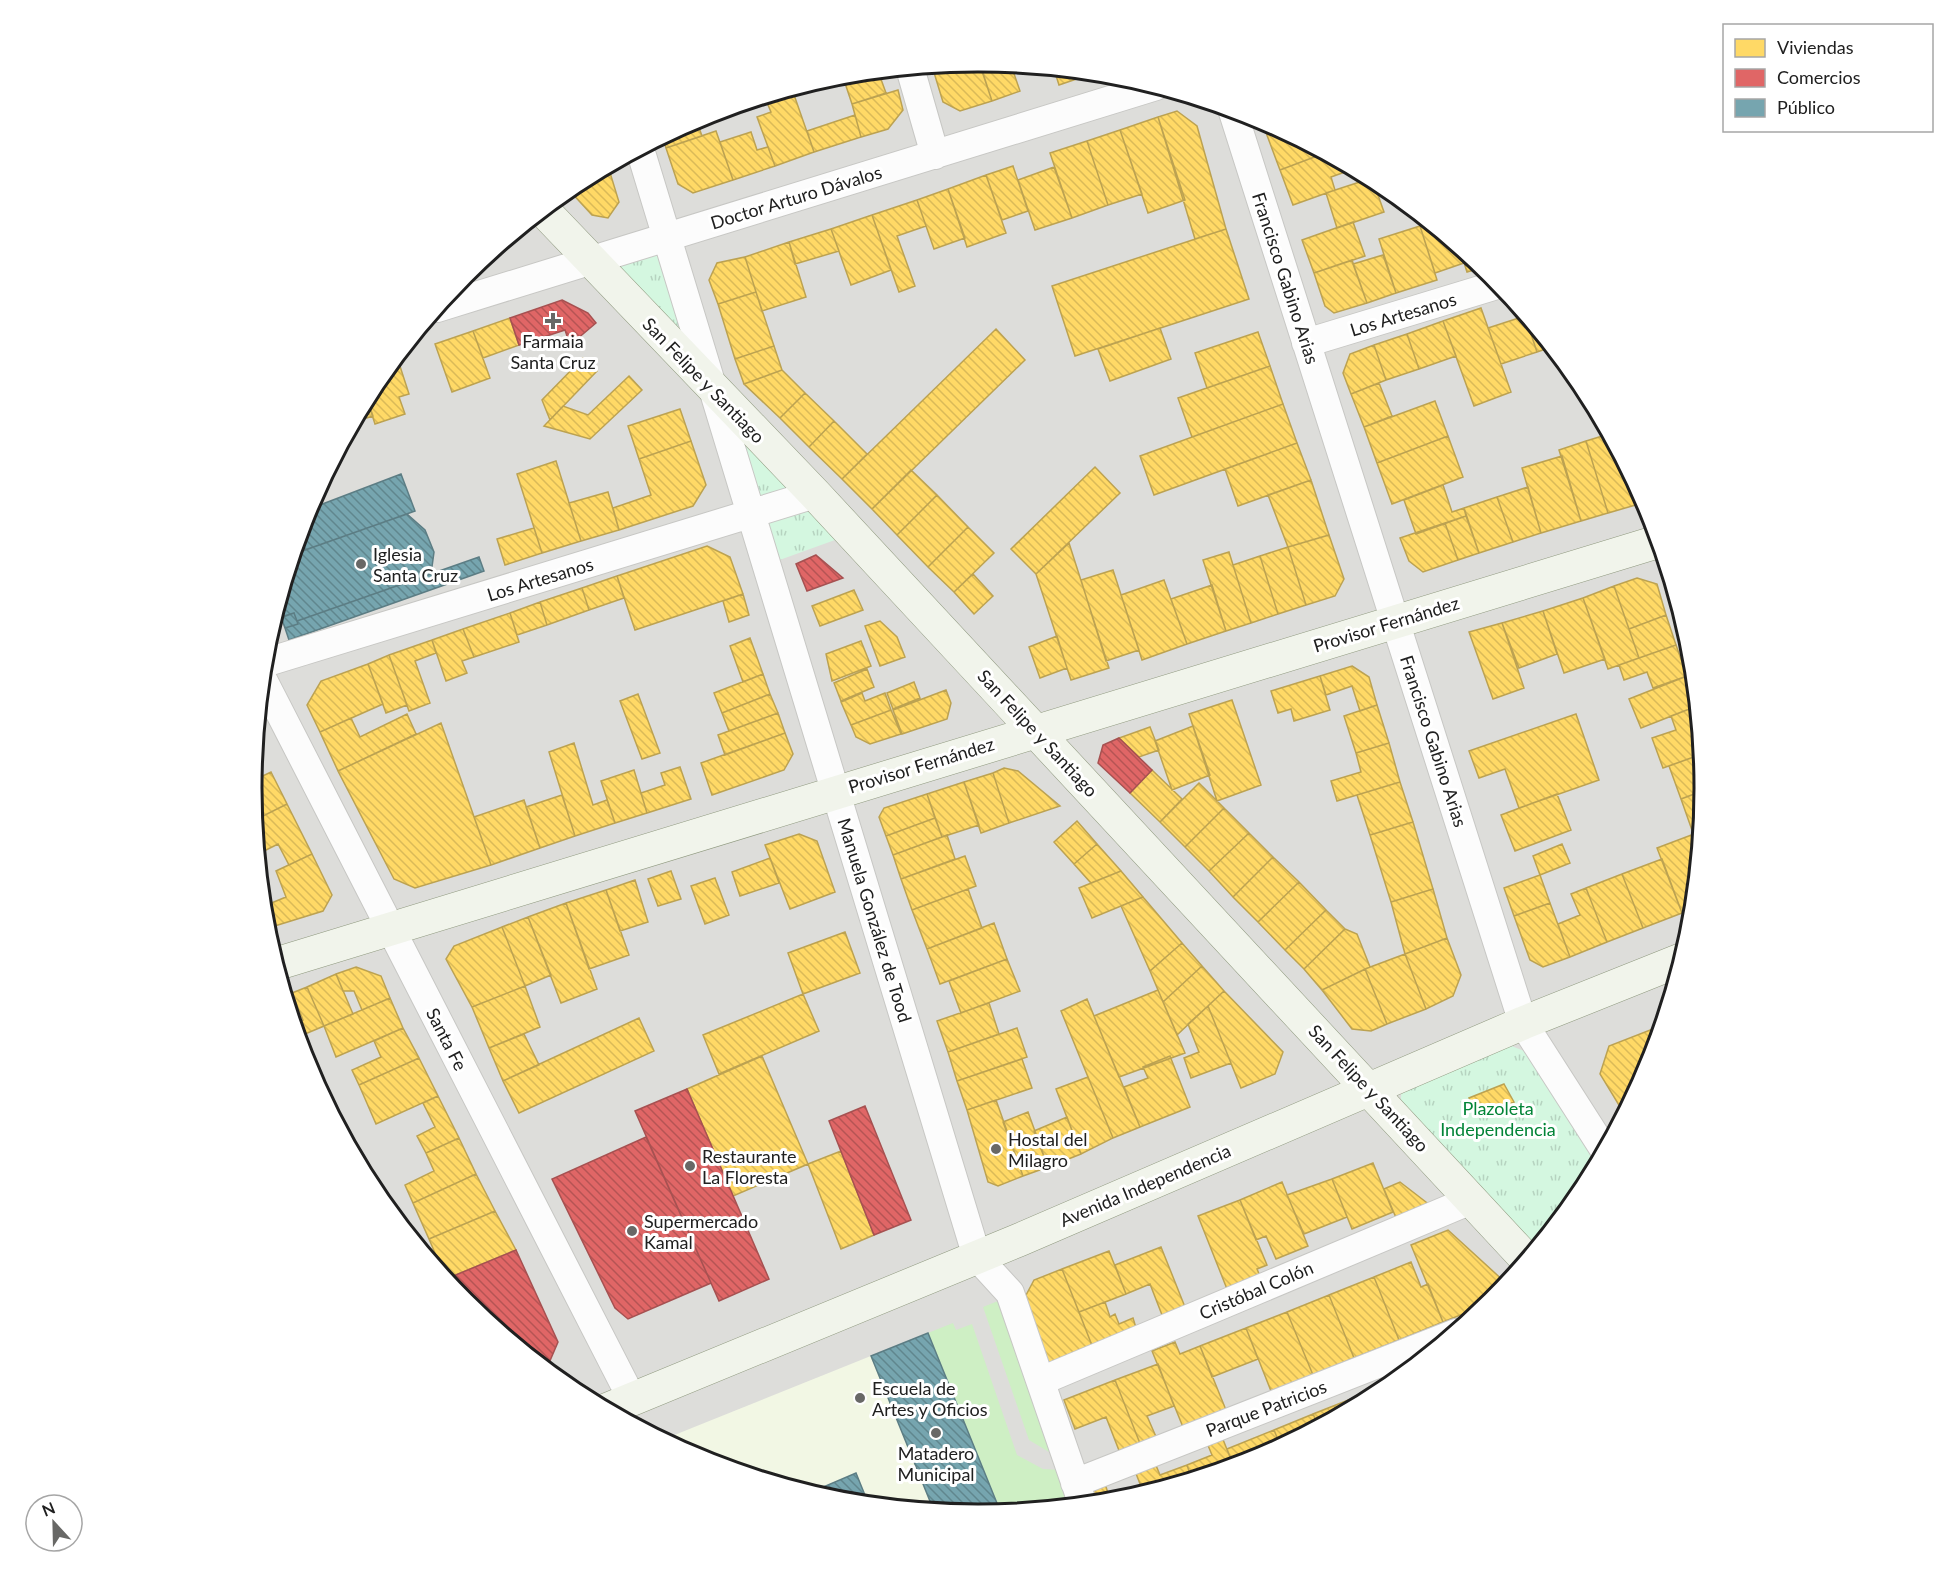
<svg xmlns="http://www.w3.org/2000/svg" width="1957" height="1577" viewBox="0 0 1957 1577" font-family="Lato,sans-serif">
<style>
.residential{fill:#ddddda}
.education{fill:#f2f7e4}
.grass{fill:#ceefc4}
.park{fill:url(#park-tufts)}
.homes{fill:url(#homes-back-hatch);stroke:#bca251;stroke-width:1.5}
.shops{fill:url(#shops-back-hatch);stroke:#a65151;stroke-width:1.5}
.public{fill:url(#public-back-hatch);stroke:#5c7d84;stroke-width:1.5}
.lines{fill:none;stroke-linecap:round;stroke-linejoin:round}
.street-casing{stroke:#c7c7c4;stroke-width:30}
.secondary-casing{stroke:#8f997f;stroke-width:34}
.street{stroke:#fcfcfc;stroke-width:28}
.secondary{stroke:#f1f4eb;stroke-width:33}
.poi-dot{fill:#686866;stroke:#fff;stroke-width:2}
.labels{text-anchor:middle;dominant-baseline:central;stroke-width:6;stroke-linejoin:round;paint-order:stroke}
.street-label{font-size:18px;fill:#202020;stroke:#fff}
.poi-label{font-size:18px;fill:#202020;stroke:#fff;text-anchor:start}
.park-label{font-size:18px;fill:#028437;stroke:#fff}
.rim{fill:none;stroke:#202020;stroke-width:3}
</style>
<defs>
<pattern id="park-tufts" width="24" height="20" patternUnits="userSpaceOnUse" patternTransform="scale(1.5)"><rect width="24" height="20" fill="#d4f7e0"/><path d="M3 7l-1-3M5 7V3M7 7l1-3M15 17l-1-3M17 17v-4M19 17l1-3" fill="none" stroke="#b6d3c0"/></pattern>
<pattern id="homes-back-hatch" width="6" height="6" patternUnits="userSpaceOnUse" patternTransform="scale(1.5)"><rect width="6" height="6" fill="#ffd966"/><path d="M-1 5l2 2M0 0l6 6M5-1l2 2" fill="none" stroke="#daba58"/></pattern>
<pattern id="shops-back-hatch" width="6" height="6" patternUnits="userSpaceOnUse" patternTransform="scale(1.5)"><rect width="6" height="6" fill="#e06666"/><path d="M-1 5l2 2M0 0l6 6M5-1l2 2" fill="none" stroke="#b55454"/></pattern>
<pattern id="public-back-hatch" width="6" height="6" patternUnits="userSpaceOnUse" patternTransform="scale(1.5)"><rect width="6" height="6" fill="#76a5af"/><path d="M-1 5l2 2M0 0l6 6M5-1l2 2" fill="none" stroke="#60868e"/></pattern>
</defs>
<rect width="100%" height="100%" fill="#eeeee8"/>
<path class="residential" d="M253 788a725 725 0 1 1 1450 0a725 725 0 1 1-1450 0Z"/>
<path class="education" d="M928,1333L1001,1513L978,1515L836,1501L700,1460L662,1440Z"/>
<path class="grass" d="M1008,1297L1062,1453L1049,1452L1029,1440L983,1307Z
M953,1323L956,1330L972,1324L1017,1455L1043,1469L1062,1470L1074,1506L1001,1513L928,1333Z"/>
<path class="park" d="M667,241L707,377L598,263Z
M725,408L846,536L774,562Z
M1509,1045L1534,1055L1600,1160L1583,1193L1534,1252L1400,1108L1402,1087Z"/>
<path class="homes" d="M979,62L1011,65L1020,91L992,101Z
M950,64L953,73L980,64L992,101L960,111L943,102L932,66Z
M1054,69L1094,73L1059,85Z
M878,71L886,93L852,104L843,77Z
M792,89L814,152L775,166L757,117L771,112L765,98Z
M898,90L903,110L888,129L861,137L852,104Z
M1177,111L1197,126L1226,229L1195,239L1158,117Z
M855,115L861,137L814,152L807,131Z
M1158,117L1185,200L1148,213L1120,130Z
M696,119L702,136L666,148L663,137Z
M1275,126L1325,153L1280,170L1265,130Z
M1120,130L1142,194L1108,205L1087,141Z
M716,131L733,180L693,193L678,184L666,148Z
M751,132L757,150L768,147L775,166L733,180L720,142Z
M1087,141L1108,205L1072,218L1050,153Z
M1325,153L1341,162L1345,172L1331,177L1335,190L1293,205L1280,170Z
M608,166L619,202L608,218L592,215L568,189Z
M1013,166L1028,211L1002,220L986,175Z
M1054,167L1072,218L1035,230L1018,180Z
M986,175L1006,233L967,247L948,189Z
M1372,178L1384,212L1337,228L1326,193Z
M948,189L965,238L934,249L917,200Z
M917,200L926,226L897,236L915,286L899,292L872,215Z
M872,215L891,270L851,285L831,229Z
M1353,222L1365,256L1314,273L1302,240Z
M1430,223L1459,247L1464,263L1435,273L1420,226Z
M1420,226L1437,280L1396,293L1379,239Z
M831,229L839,251L795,264L789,242Z
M1226,229L1249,299L1075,356L1052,286Z
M789,242L806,297L762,311L745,257Z
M1459,247L1484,267L1467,272Z
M1383,255L1396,293L1367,303L1353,264Z
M745,257L756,292L718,304L709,280L717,263Z
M1352,260L1367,303L1334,313L1325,306L1314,273Z
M756,292L774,346L735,359L718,304Z
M1481,308L1511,392L1474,406L1443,321Z
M1524,313L1552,347L1537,352Z
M1525,316L1537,352L1501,364L1488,328Z
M510,318L519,345L483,358L473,331Z
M1443,321L1456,356L1419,369L1407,334Z
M1160,328L1171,359L1110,381L1098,349Z
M996,329L1025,360L872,509L842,479Z
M473,331L490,378L452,392L435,344Z
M1258,332L1270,366L1207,388L1195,353Z
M1407,334L1419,369L1386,380L1374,345Z
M1374,345L1386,380L1351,394L1343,373L1350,354Z
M774,346L782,370L744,384L735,359Z
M397,357L409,394L399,397L405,414L375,424L367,399L374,384Z
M583,358L597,371L550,420L542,400Z
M1270,366L1283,404L1192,437L1178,398Z
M782,370L805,393L780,418L744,384Z
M629,376L642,390L590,439L544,426L563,406L588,415Z
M1379,383L1392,416L1364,427L1351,394Z
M805,393L834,421L809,447L780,418Z
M367,399L373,416L354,422Z
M1435,401L1448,436L1377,463L1364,427Z
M1283,404L1297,443L1154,495L1140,456Z
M680,409L691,441L639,459L628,426Z
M834,421L867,454L842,479L809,447Z
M1609,434L1646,502L1608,513L1586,441Z
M1448,436L1463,477L1392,504L1377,463Z
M691,441L706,485L693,506L619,530L613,508L651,495L639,459Z
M1586,441L1608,513L1581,521L1559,450Z
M1297,443L1311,480L1238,506L1225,469Z
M1562,456L1581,521L1541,533L1522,468Z
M556,461L581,541L542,553L517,474Z
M1095,467L1120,493L1036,574L1011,549Z
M911,470L937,495L897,535L872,509Z
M1311,480L1329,535L1288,547L1268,495Z
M1443,485L1452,512L1464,508L1466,516L1416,534L1404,500Z
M1528,487L1541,533L1513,542L1497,497Z
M608,492L619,530L581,541L569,503Z
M937,495L968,527L928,567L897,535Z
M1497,497L1513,542L1479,553L1464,508Z
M1466,516L1479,553L1458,560L1445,523Z
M1445,523L1458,560L1423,572L1409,561L1400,538Z
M968,527L994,553L954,592L928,567Z
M534,528L542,553L505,565L497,539Z
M1329,535L1344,579L1335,596L1306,605L1288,547Z
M1069,543L1109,668L1071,680L1036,574Z
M707,546L730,557L743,594L635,630L617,576Z
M1288,547L1306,605L1278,614L1260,556Z
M1229,552L1251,623L1226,631L1203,560Z
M1260,556L1278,614L1251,623L1233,565Z
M1113,570L1139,650L1106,661L1081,580Z
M973,574L993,596L974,614L954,592Z
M617,576L624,598L589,610L582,588Z
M1637,578L1657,584L1666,615L1629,629L1614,586Z
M1164,580L1187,644L1142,660L1121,595Z
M1212,585L1226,631L1187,644L1171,599Z
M1614,586L1639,658L1608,669L1583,598Z
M582,588L589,610L547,625L540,602Z
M854,590L863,610L820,626L812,606Z
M743,594L749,615L729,622L723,601Z
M1583,598L1605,659L1564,673L1543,611Z
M540,602L547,625L517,635L510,613Z
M1543,611L1557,654L1519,668L1502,623Z
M510,613L519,642L474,657L463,629Z
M1666,615L1676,645L1639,658L1629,629Z
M880,621L897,637L905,657L880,666L865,626Z
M1502,623L1524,688L1493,699L1469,632Z
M463,629L474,657L462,661L467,673L446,681L432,640Z
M1057,636L1067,668L1040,678L1029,647Z
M750,638L763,674L743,682L730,646Z
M432,640L436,653L415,661L430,703L409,711L389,655Z
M861,641L871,666L832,681L826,654Z
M1676,645L1687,676L1653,688L1647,672L1624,680L1619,665Z
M389,655L407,705L386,713L368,664Z
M368,664L383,704L320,732L307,705L321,681Z
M1352,666L1369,677L1377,705L1360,711L1352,686L1326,695L1320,676Z
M867,669L874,687L841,701L834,683Z
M763,674L770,694L722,713L714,693Z
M1320,676L1330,710L1294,721L1291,709L1278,713L1271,691Z
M1687,676L1697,706L1641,728L1629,699Z
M914,682L920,698L893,709L887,693Z
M946,690L951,703L947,719L902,734L893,710Z
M862,693L865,701L885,693L891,710L851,725L841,702Z
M638,694L660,753L642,759L620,701Z
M770,694L778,713L729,731L722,713Z
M1232,700L1261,785L1217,801L1189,714Z
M1377,705L1389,743L1356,753L1344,716Z
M1697,706L1702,754L1663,768L1652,738L1676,730L1671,716Z
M891,710L901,734L870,744L856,737L851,725Z
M778,713L785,733L725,755L718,735Z
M407,714L416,734L338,771L320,732L351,718L360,737Z
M1576,714L1599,780L1519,808L1505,769L1479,778L1469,751Z
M441,723L491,865L415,888L394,879L338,771Z
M1193,726L1210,775L1172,790L1155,741Z
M1150,727L1159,750L1139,757L1119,738Z
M785,733L793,754L784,770L712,795L701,763Z
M574,743L593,805L607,800L615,823L575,836L549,752Z
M1389,743L1400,782L1337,801L1331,781L1361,772L1356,753Z
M1702,754L1705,790L1681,799L1669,766Z
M680,767L691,799L647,813L641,793L665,785L661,773Z
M1004,768L1018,771L1060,806L1009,823L993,773Z
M634,770L647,813L615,823L601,781Z
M1152,770L1182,799L1160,822L1130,793Z
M271,772L287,804L255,820L252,781Z
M993,773L1009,823L981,833L964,782Z
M964,782L979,825L942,837L927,794Z
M1400,782L1413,822L1370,835L1357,795Z
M1199,783L1224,808L1185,847L1160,822Z
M1705,790L1699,850L1681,799Z
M927,794L935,818L886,836L879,817L884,808Z
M1557,794L1571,830L1515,851L1501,815Z
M562,795L575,836L540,848L526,807Z
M524,800L540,848L491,865L474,817Z
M287,804L312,854L289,865L278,844L258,854L255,820Z
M1224,808L1249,833L1209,871L1185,847Z
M935,818L942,837L893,855L886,836Z
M1077,821L1097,844L1074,864L1054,842Z
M1413,822L1433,889L1391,902L1370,835Z
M1249,833L1273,857L1233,897L1209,871Z
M799,834L817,841L835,892L790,909L765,845Z
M1694,834L1699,850L1694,908L1682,913L1657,848Z
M947,835L955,859L901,879L893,855Z
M1097,844L1121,871L1091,883L1074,864Z
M1562,844L1570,863L1540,875L1533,856Z
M312,854L332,895L323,911L265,929L261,881L269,904L286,897L276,871Z
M965,856L976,886L912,910L901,879Z
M1273,857L1299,882L1258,922L1233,897Z
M770,858L779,883L740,896L732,872Z
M1662,859L1682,913L1643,928L1622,874Z
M671,871L681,899L658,906L648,879Z
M1121,871L1143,897L1092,918L1079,888Z
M1622,874L1643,928L1607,942L1586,888Z
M1540,875L1550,903L1514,916L1504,888Z
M715,878L729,915L705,924L691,886Z
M635,880L648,922L620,931L606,890Z
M1299,882L1326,910L1285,950L1258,922Z
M1586,888L1607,942L1570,957L1558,924L1580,915L1571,894Z
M968,889L982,928L927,949L912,910Z
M1433,889L1447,938L1405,954L1391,902Z
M606,890L629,955L589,969L566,903Z
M1143,897L1182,943L1150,971L1121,906Z
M566,903L597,989L561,1003L528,917Z
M1550,903L1570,957L1543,967L1530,960L1514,916Z
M1326,910L1345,929L1304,969L1285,950Z
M528,917L551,975L525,986L502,927Z
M994,923L1007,959L940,984L927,949Z
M502,927L525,986L472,1007L446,959L454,946Z
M1345,929L1357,934L1370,967L1322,990L1304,969Z
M845,932L860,973L803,994L788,953Z
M1447,938L1461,975L1453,996L1426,1009L1405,954Z
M1182,943L1202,966L1163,1002L1150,971Z
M1405,954L1426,1009L1387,1024L1365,969Z
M1007,959L1020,991L961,1013L949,981Z
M1202,966L1224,991L1177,1035L1163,1002Z
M356,967L381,976L390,998L362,1010L354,991H343L336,974Z
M1365,969L1387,1024L1371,1031L1352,1029L1322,990Z
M336,974L353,1014L324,1026L307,987Z
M525,986L540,1027L489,1048L472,1007Z
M307,987L324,1026L298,1037L294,1024L303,1020L292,993Z
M1158,990L1185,1053L1119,1077L1094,1016Z
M1224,991L1283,1052L1275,1074L1241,1088L1208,1006Z
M803,994L819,1031L719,1074L703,1035Z
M390,998L403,1028L336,1057L324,1026Z
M1087,999L1140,1127L1113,1138L1061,1011Z
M989,1003L999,1034L948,1052L937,1021Z
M1208,1006L1231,1063L1191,1078L1184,1058L1199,1052L1188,1024Z
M639,1018L654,1051L519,1113L503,1081Z
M1663,1025L1650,1067L1625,1115L1600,1074L1609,1046Z
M403,1028L419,1058L359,1085L352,1070L381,1057L374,1041Z
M1017,1028L1027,1057L957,1081L948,1052Z
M524,1034L539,1065L503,1081L489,1048Z
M762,1056L808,1164L733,1196L687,1089Z
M1170,1056L1190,1107L1140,1127L1124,1087L1148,1078L1143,1067Z
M419,1058L438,1096L376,1124L359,1085Z
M1022,1059L1032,1088L967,1110L957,1081Z
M1088,1077L1113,1138L1081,1154L1056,1089Z
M1504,1084L1514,1102L1479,1116L1469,1098Z
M438,1096L459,1138L426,1153L417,1136L435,1127L423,1103Z
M996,1100L1023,1176L998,1186L988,1182L967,1110Z
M1028,1112L1048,1167L1023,1176L1003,1122Z
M1067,1117L1081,1154L1048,1167L1034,1131Z
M459,1138L476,1174L413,1203L405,1185L434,1171L426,1153Z
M841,1151L874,1235L841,1249L808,1164Z
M1373,1163L1393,1212L1352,1229L1332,1179Z
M476,1174L495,1211L429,1239L413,1203Z
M1332,1179L1347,1217L1304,1234L1287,1195Z
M1282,1182L1308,1246L1276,1259L1266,1236L1256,1240L1240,1200Z
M1400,1182L1435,1209L1399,1225L1384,1189Z
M1240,1200L1267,1265L1257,1269L1262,1281L1229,1294L1198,1216Z
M495,1211L516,1250L446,1279L429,1239Z
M1448,1230L1507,1284L1493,1302L1443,1322L1411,1245Z
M1161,1247L1187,1312L1164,1320L1150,1284L1126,1294L1115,1265Z
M1109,1251L1126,1294L1079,1312L1062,1269Z
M1411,1262L1421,1287L1428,1284L1443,1322L1399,1340L1374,1277Z
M1062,1269L1093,1348L1049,1364L1024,1299L1034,1280Z
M1374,1277L1399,1340L1354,1358L1329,1295Z
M1329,1295L1354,1358L1313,1375L1287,1312Z
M1105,1302L1110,1317L1115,1314L1119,1324L1133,1318L1137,1331L1093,1348L1079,1312Z
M1287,1312L1313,1375L1271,1391L1246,1328Z
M1246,1328L1258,1359L1212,1377L1200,1346Z
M1175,1342L1180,1354L1200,1346L1226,1410L1183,1427L1152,1351Z
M1435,1349L1400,1379L1395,1366Z
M1158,1364L1174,1406L1147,1416L1157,1439L1141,1446L1115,1380Z
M1115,1380L1141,1446L1120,1453L1106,1417L1075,1429L1064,1400Z
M1395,1382L1382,1393L1361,1405L1358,1398Z
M1351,1399L1355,1408L1319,1427L1313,1414Z
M1313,1414L1319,1427L1281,1447L1274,1430Z
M1274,1430L1281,1447L1256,1460L1234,1467L1227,1449Z
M1222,1437L1234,1467L1192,1480L1187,1465L1212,1455L1207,1443Z
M1155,1463L1160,1475L1187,1465L1192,1480L1144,1494L1135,1471Z
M1105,1484L1109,1496L1140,1485L1144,1494L1120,1502L1095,1504L1090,1490Z"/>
<path class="shops" d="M562,300L588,313L596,323L570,345L565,330L519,345L510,318Z
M816,555L843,578L807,591L796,564Z
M1119,738L1152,770L1130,793L1098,763L1103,745Z
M687,1089L769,1279L719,1301L635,1111Z
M865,1106L911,1220L874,1235L829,1121Z
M646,1137L711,1283L628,1319L615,1308L552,1179Z
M516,1250L558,1342L546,1370L464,1302L446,1279Z"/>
<path class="public" d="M401,474L415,511L294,554L310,504L312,508Z
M407,514L425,530L434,552L431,574L297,621L294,613L277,619L275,615L293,554Z
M479,557L484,571L289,640L285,628L298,624L297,621Z
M294,613L298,624L285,628L281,617Z
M928,1333L1001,1513L978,1515L934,1511L871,1356Z
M856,1473L869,1505L836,1501L809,1493Z"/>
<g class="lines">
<defs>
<path id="street" d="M910,68L935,155
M1232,109L1523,1023L1605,1151
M640,149L977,1257L1010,1293L1083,1505
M437,308L1156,86
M1306,343L1500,284
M264,663L815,494
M262,678L632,1399
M1041,1381L1471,1200
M1075,1483L1456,1333"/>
<path id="secondary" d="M543,210L815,494L1527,1260
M276,964L1660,541
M606,1410L1019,1240L1523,1023L1683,959"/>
</defs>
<use href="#street" class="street-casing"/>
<use href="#secondary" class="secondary-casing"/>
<use href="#street" class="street"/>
<use href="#secondary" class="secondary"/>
</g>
<g class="poi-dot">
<path d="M550 312h6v6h6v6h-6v6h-6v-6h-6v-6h6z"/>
<circle cx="361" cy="564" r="6"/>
<circle cx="996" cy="1149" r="6"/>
<circle cx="690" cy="1166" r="6"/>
<circle cx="632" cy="1231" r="6"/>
<circle cx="860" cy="1398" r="6"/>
<circle cx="936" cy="1433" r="6"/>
</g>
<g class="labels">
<g class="street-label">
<text transform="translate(796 197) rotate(-17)">Doctor Arturo Dávalos</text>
<text transform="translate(1286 278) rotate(72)">Francisco Gabino Arias</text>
<text transform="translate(1403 314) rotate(-17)">Los Artesanos</text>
<text transform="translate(704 380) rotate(46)">San Felipe y Santiago</text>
<text transform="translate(540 579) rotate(-17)">Los Artesanos</text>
<text transform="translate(1386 624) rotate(-17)">Provisor Fernández</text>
<text transform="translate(1038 733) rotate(47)">San Felipe y Santiago</text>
<text transform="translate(1434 741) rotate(72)">Francisco Gabino Arias</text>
<text transform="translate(921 765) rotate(-17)">Provisor Fernández</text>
<text transform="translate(875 920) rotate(73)">Manuela González de Tood</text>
<text transform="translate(447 1039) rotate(63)">Santa Fe</text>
<text transform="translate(1369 1088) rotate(47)">San Felipe y Santiago</text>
<text transform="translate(1145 1185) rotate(-23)">Avenida Independencia</text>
<text transform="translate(1256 1290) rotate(-23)">Cristóbal Colón</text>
<text transform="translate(1266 1408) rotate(-21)">Parque Patricios</text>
</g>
<g class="poi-label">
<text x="553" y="341" text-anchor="middle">Farmaia<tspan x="553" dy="21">Santa Cruz</tspan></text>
<text x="373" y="554">Iglesia<tspan x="373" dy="21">Santa Cruz</tspan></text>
<text x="1008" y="1139">Hostal del<tspan x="1008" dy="21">Milagro</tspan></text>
<text x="702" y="1156">Restaurante<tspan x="702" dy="21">La Floresta</tspan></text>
<text x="644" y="1221">Supermercado<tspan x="644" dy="21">Kamal</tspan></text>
<text x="872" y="1388">Escuela de<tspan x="872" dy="21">Artes y Oficios</tspan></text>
<text x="936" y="1453" text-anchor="middle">Matadero<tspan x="936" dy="21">Municipal</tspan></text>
</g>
<g class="park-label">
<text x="1498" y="1108">Plazoleta<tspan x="1498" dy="21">Independencia</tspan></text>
</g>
</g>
<path d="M0 0H1957V1577H0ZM262 788a716 716 0 1 1 1432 0a716 716 0 1 1-1432 0Z" fill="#fff" fill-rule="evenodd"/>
<path class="rim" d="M262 788a716 716 0 1 1 1432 0a716 716 0 1 1-1432 0Z"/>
<rect x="1723" y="24" width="210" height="108" fill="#ffffff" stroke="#a6a6a6" stroke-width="1.5"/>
<rect x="1735" y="39" width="30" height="18" fill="#ffd966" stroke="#a6a6a6" stroke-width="1.5"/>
<text x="1777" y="54" font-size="18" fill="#202020">Viviendas</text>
<rect x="1735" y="69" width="30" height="18" fill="#e06666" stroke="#a6a6a6" stroke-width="1.5"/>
<text x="1777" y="84" font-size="18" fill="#202020">Comercios</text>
<rect x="1735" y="99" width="30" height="18" fill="#76a5af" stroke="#a6a6a6" stroke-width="1.5"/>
<text x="1777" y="114" font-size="18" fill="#202020">Público</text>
<g transform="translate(54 1523) rotate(338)"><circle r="28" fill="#ffffff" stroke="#a6a6a6" stroke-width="1.5"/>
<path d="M0-4.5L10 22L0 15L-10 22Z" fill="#686866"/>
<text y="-9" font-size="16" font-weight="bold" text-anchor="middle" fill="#202020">N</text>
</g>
</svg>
